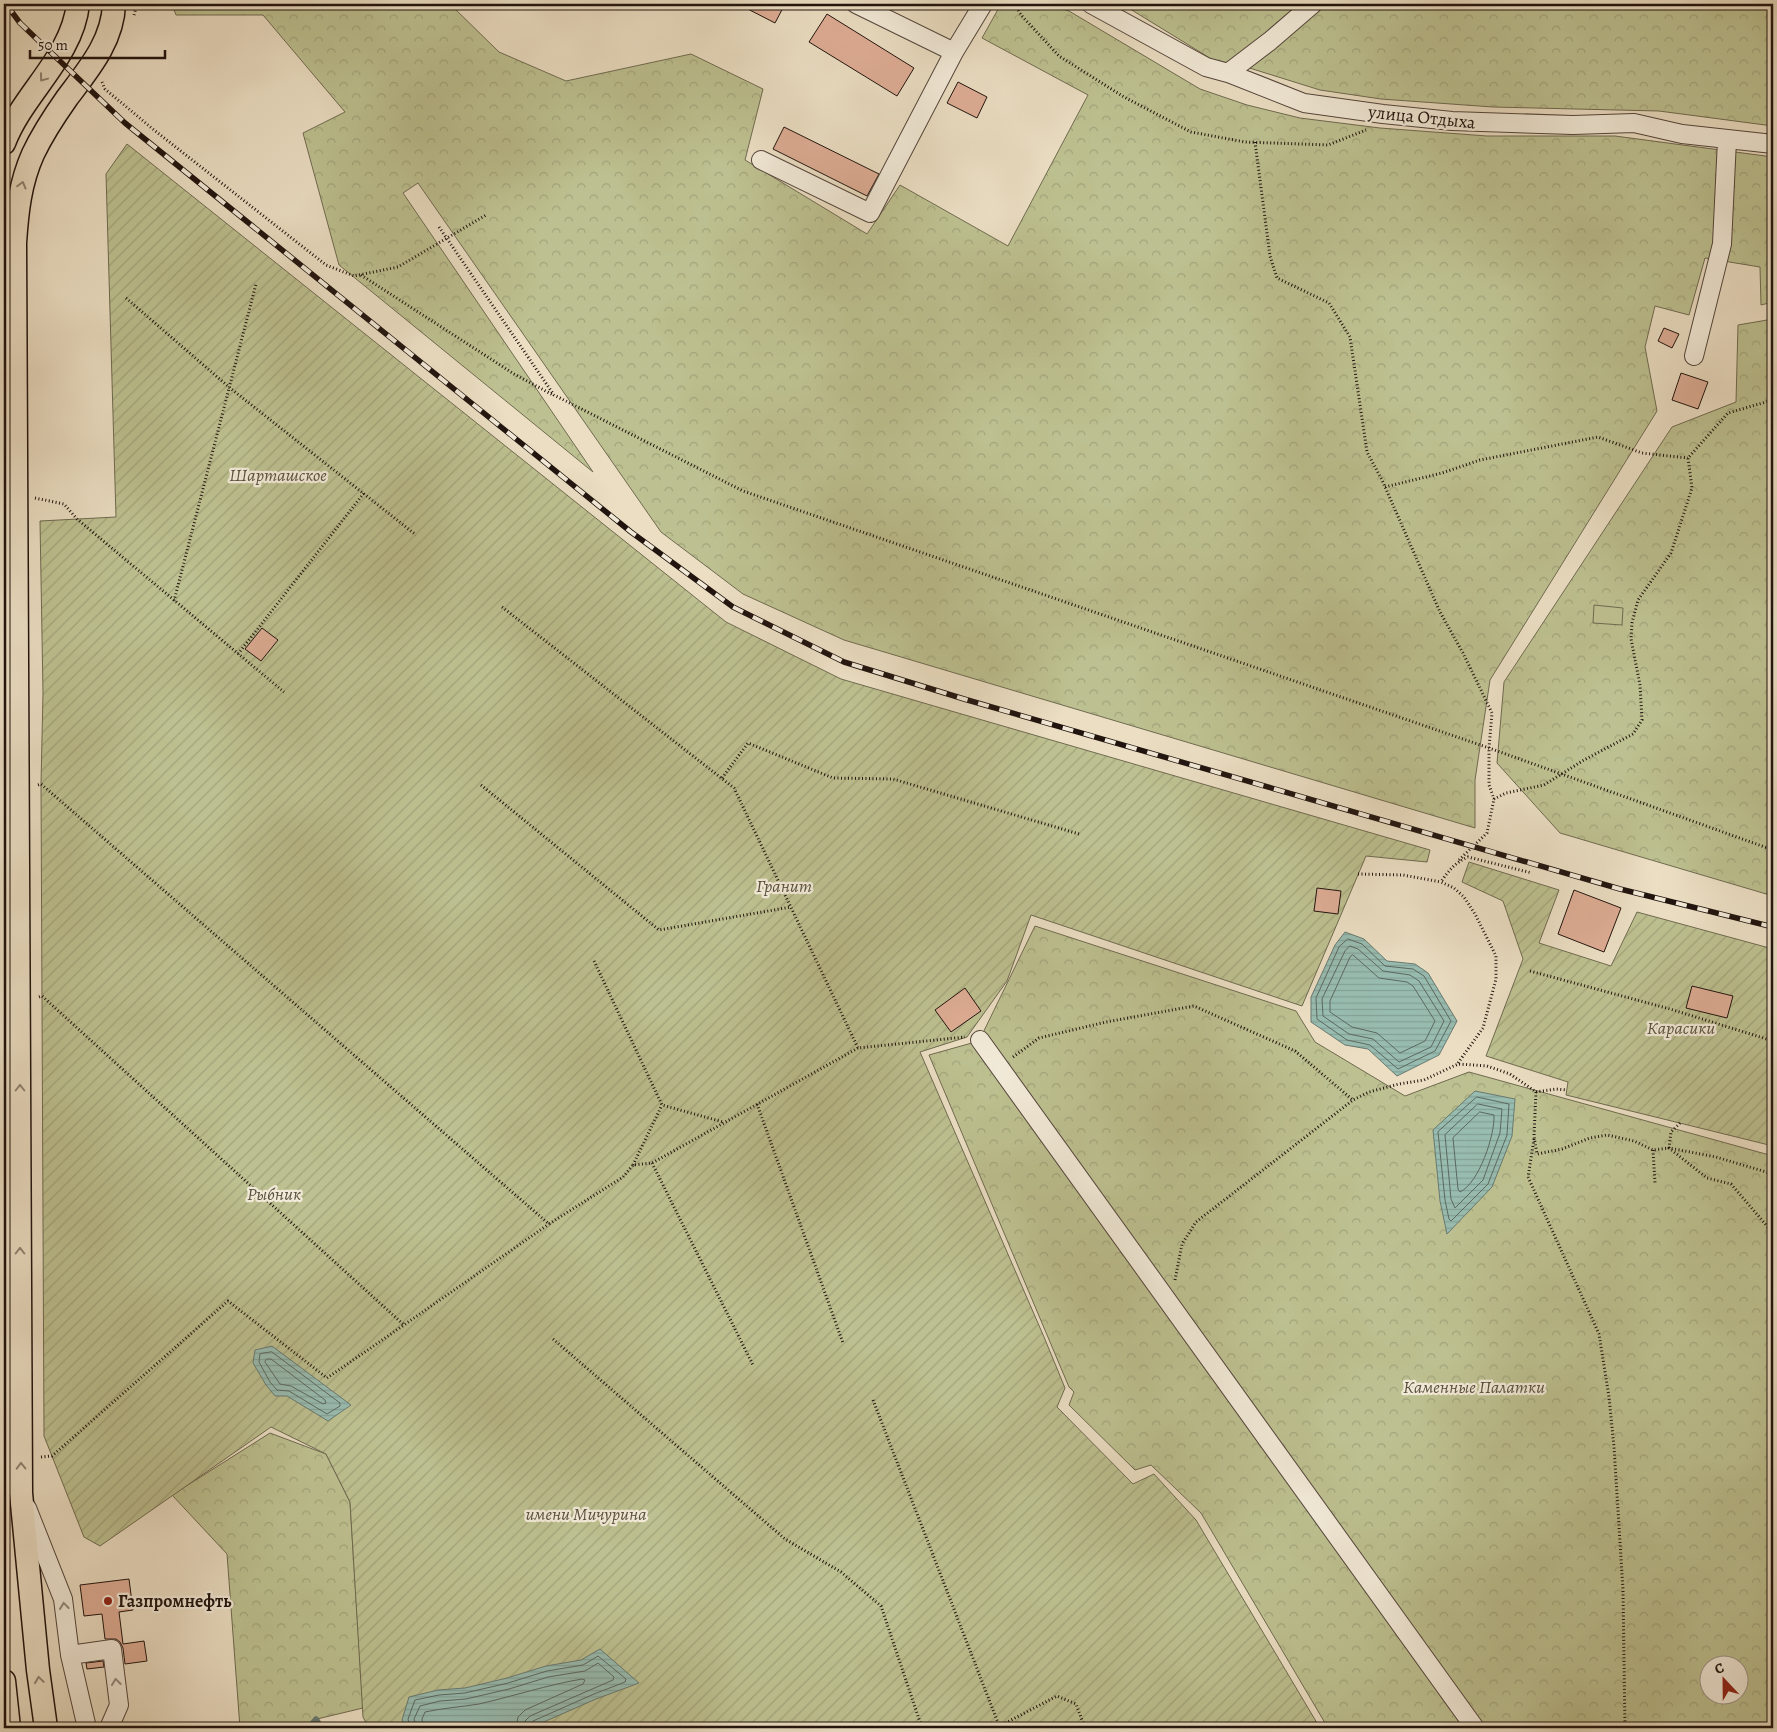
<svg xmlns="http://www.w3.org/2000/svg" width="1777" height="1732" viewBox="0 0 1777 1732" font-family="Alegreya,serif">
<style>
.forest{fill:url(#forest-crowns);stroke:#6f6a50;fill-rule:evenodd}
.garden{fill:url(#garden-furrows);stroke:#6f6a50}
.pitch{fill:#bdc090;stroke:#6f6a50}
.water{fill:url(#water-rules);stroke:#687970}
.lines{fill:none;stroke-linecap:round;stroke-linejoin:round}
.shore{stroke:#5c6860;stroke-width:1}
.stream{stroke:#687970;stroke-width:5.5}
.building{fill:#ddac94;stroke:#21140f}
.minor-casing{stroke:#54463c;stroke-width:20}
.major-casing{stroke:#21140f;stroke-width:25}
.path{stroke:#21140f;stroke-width:3;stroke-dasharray:1 2.5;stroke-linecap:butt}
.minor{stroke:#f2ead8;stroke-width:18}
.major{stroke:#ebdec3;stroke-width:22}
.rail-casing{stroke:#21140f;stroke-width:5.5}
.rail{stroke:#f2ead8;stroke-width:4;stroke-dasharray:11;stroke-linecap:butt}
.oneway{stroke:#908372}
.oneway2{stroke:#948a7e}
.poi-dot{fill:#8f2418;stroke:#f2ead8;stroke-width:2}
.labels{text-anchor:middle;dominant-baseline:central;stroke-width:4.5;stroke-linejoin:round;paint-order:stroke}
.street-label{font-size:18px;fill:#21140f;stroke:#f2ead8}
.park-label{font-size:18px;font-style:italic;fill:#58503c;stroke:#f2ead8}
.poi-label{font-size:18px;font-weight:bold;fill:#21140f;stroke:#f2ead8;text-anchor:start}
</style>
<defs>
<pattern id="forest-crowns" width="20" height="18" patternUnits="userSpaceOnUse" patternTransform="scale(1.25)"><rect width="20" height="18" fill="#bdc090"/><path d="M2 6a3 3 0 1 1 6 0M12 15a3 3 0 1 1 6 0" fill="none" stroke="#a2a47b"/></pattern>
<pattern id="garden-furrows" width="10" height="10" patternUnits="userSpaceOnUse" patternTransform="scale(1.25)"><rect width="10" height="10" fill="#bdc090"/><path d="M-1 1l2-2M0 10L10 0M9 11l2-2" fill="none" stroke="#a2a47b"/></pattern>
<pattern id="water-rules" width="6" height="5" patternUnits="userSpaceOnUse" patternTransform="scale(1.25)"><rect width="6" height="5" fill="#98bcb0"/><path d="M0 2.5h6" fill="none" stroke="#83a196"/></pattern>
</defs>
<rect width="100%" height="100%" fill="#ebdec3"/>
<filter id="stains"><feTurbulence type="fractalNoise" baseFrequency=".004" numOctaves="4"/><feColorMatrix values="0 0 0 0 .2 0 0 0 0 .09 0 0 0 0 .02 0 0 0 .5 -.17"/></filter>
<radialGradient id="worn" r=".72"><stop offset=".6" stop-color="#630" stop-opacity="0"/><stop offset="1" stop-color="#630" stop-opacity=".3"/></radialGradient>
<path class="forest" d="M172,4H450L499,52L566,81L691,54L763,89L745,160L867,234L900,185L1008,246L1088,95L982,38L1001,4H1047L1069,11L1200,89L1247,105L1300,118L1380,128L1487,136H1615L1773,157V302L1761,305L1760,267L1705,258L1689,315L1655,306L1645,347L1657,411L1490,680L1475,780V828L844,640L743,594L661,532L418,183L403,193L593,472L339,265L303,133L345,112L263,15H176Z
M1122,4H1773V126L1659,111L1493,107L1381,99L1320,90L1243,66L1213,60Z
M1773,319V896L1560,833L1497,763L1504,682L1672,427L1736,402L1738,325Z
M1035,926L1296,1011L1315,1042L1405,1096L1469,1072L1773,1156V1728H1328L1201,1513L1151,1465L1135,1470L1069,1405L1074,1392L1069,1387L929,1055L979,1041ZM1710,1664H1740V1694H1710Z
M270,1433L326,1454L350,1502L363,1708L317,1719L308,1728H240L227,1554L172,1495Z"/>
<path class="garden" d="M127,144L726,622L841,679L1430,850L1427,862L1366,856L1302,1006L1031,915L1007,981L967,1037L920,1052L1044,1337L1065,1388L1057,1407L1133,1484L1154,1474L1196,1520L1320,1728H369L363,1717L350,1502L326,1454L271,1427L100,1546L84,1537L44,1436L41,784L43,693L40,521L116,517L106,174Z
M1469,862L1559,890L1539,943L1611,966L1637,912L1773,949V1146L1566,1095L1568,1082L1486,1056L1523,959L1503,901L1462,882Z"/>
<path class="pitch" d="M1594,605L1623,608L1622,625L1593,623Z"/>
<path class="water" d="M1345,932L1364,939L1387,961L1415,964L1428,973L1457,1021L1439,1055L1397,1076L1368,1049L1345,1045L1311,1022V997L1335,945Z
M1475,1091L1515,1099L1512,1136L1492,1187L1447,1234L1440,1201L1433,1130Z
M272,1346L351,1405L328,1421L287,1396H275L266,1385L253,1363L255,1350Z
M600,1649L639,1683L596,1699L530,1728H405L402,1720L409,1697L438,1690L465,1688L507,1678L546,1666L581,1660Z"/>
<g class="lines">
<path class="shore" d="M1348,939L1362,944L1385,966L1413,969L1424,976L1451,1021L1435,1051L1398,1069L1370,1045L1347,1040L1317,1019L1316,998L1339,947Z
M1350,946L1358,949L1383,971L1410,975L1419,981L1444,1021L1431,1047L1399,1062L1373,1039L1349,1034L1323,1016L1322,999L1345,951Z
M1353,955L1379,978L1407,982L1413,986L1435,1021L1425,1041L1400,1053L1377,1033L1352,1027L1330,1012V1001L1350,957Z
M1477,1097L1509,1104L1507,1135L1488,1184L1451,1221L1449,1219L1445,1200L1438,1132Z
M1478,1104L1502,1109L1500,1133L1483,1180L1455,1208L1451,1199L1445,1135Z
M1480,1112L1494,1115C1495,1135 1479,1183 1460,1192L1458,1189L1453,1138Z
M272,1352L340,1403V1406L327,1414L289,1391L277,1390L270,1382L259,1362L260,1354Z
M267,1359H271L325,1400L326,1403L323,1404L291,1386L280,1384L265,1362Z
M410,1728L408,1719L415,1700L439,1695L465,1693L508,1683L547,1671L583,1665L598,1656L626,1679L625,1682L594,1694L533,1721L530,1724V1728
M416,1728L414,1719L420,1706L440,1701L466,1699L509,1689L548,1677L585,1671L598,1663L614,1677L613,1680L530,1716L525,1721L523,1728
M423,1728L422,1719L425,1712C443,1708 461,1707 479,1704C514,1696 547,1685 582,1679L585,1680L583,1684L525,1710L518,1717L516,1728"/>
<path class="stream" d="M308,1728L316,1719L322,1728"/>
</g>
<path class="building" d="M738,4H785L775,23Z
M827,14L914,68L897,96L809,42Z
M958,82L987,97L977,118L947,103Z
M784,127L879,174L867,196L773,149Z
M1664,328L1679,334L1672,348L1658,341Z
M1681,373L1708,382L1698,409L1672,400Z
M262,628L278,640L261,661L245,649Z
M1317,888L1341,891L1338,914L1314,911Z
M1574,890L1621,908L1604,952L1558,934Z
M1692,986L1733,996L1727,1018L1686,1008Z
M965,988L981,1011L951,1032L935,1010Z
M129,1579L133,1610L119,1612L123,1644L144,1641L147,1661L125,1664L123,1648L120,1642L116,1639H105L102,1614L84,1616L80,1585Z
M103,1661L104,1667L87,1669L86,1663Z"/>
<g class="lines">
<defs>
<path id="minor" d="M856,4L954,52
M1091,4L1206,67L1228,73L1304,103L1383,114L1452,121L1573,125L1634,123L1682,134L1773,144
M1228,73L1270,41L1313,4
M761,160L870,213L954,52L983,4
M1694,356L1722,244L1727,140
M980,1040L1475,1728
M27,1508L63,1599L70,1655L87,1728
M70,1655L112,1649L119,1705L109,1728"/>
<path id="major" d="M4,143C23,93 72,58 78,4
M4,1681L9,1728
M46,1728L38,1670L21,1493L15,243C17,212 20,183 33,154C42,135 55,115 67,98C88,70 113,41 114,4"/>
</defs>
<use href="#minor" class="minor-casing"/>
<use href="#major" class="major-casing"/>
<path class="path" d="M1015,4L1021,15L1059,56L1124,97L1191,132L1245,142L1328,145L1366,130
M134,15L137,4
M102,82L105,89L154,130L326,265L354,276L398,267L486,215
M1255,142L1270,256L1277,278L1329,303L1350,337L1367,452L1382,480L1440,612L1463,653L1492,713L1489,748V785L1494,799
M439,227L554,395L743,491L1489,748L1773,850
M361,275L514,374L553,395
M126,298L230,388L416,535
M1385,487L1442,473L1480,460L1598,437L1642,453L1688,458
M35,498L64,504L77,519L284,692
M174,601L256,284
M502,607L734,788L858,1048L965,1037
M238,654L364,493
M722,778L748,743L833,778L893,779L1079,834
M38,785L41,784L549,1224L623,1177L633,1165L652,1163L858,1048
M481,785L659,930L791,907
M1459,860L1487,833L1494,799L1506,793L1544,785L1584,760L1633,734L1642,720L1640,685L1631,639L1632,623L1638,600L1671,553L1692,488L1688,458L1728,413L1773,400
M1358,874L1403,875L1441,882
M594,961L662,1105L723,1122
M1530,971L1670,1009L1773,1041
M39,997L42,996L404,1325L549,1224
M1013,1057L1039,1038L1106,1022L1194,1006L1295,1051L1353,1100
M1458,1063L1483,1028L1496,979V956L1475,914L1464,897L1454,888L1441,882C1448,871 1456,862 1468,857L1532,873
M1536,1092L1556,1089L1567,1090
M757,1104L843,1343
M1680,1123L1671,1132L1669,1148L1716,1157L1773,1174
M1534,1139L1528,1177L1599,1334L1609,1397L1614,1447L1623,1590L1625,1728
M1653,1150L1655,1183
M652,1163L753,1365
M633,1165L662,1105
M1175,1280L1182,1244L1196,1222L1353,1100L1369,1092L1399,1084L1424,1080L1458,1064L1487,1066L1510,1074L1536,1092L1534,1136L1537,1154L1562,1149L1590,1138L1607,1135L1634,1141L1653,1150L1669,1148L1707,1178L1731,1184L1773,1233
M553,1339L785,1539L841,1572L881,1606L922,1728
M873,1400L1000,1728
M41,1457L52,1456L228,1301L327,1378L404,1325
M996,1728L1057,1696L1076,1704L1085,1728
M1771,1728L1773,1724"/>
<use href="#minor" class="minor"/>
<use href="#major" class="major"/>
<defs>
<path id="rail" d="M6,4L20,23L125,123L631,532L733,607L844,662L964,699L1620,889L1773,927"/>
</defs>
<use href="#rail" class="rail-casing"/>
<use href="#rail" class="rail"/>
</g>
<defs><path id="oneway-chevron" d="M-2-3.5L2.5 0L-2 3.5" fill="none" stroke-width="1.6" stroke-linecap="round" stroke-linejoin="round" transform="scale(1.25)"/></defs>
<g class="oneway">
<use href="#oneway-chevron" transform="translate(43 78) rotate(127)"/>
<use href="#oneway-chevron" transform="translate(22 185) rotate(-75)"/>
<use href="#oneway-chevron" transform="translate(20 1088) rotate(-90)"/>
<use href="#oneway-chevron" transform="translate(20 1251) rotate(-90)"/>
<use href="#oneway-chevron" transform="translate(21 1466) rotate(-91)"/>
<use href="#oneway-chevron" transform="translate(39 1680) rotate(-98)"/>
</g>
<g class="oneway2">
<use href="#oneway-chevron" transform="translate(64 1606) rotate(-97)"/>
<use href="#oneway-chevron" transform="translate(116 1682) rotate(-97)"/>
</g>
<circle class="poi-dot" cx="108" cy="1601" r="5"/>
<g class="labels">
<g class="street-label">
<text transform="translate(1422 117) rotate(6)">улица Отдыха</text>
</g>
<g class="park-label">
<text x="278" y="475">Шарташское</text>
<text x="784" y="886">Гранит</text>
<text x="1681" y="1028">Карасики</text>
<text x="274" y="1194">Рыбник</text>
<text x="1474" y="1387">Каменные Палатки</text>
<text x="586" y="1514">имени Мичурина</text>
</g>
<g class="poi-label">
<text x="118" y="1601">Газпромнефть</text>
</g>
</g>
<rect width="1777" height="1732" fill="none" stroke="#ebdec3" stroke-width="20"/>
<rect x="5" y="5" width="1767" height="1722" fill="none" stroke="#21140f" stroke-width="2.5"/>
<rect x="10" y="10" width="1757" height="1712" fill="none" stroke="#21140f"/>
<g transform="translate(1724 1680) rotate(338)"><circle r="24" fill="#f2ead8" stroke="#9e9488"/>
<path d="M0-4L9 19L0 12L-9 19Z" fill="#8f2418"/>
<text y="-8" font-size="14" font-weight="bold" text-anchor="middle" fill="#21140f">С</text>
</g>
<path d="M30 50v8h135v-8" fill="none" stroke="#21140f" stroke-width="2.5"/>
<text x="38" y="50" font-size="15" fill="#21140f" stroke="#f2ead8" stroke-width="4" paint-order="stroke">50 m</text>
<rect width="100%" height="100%" filter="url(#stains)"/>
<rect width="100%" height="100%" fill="url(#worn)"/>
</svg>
